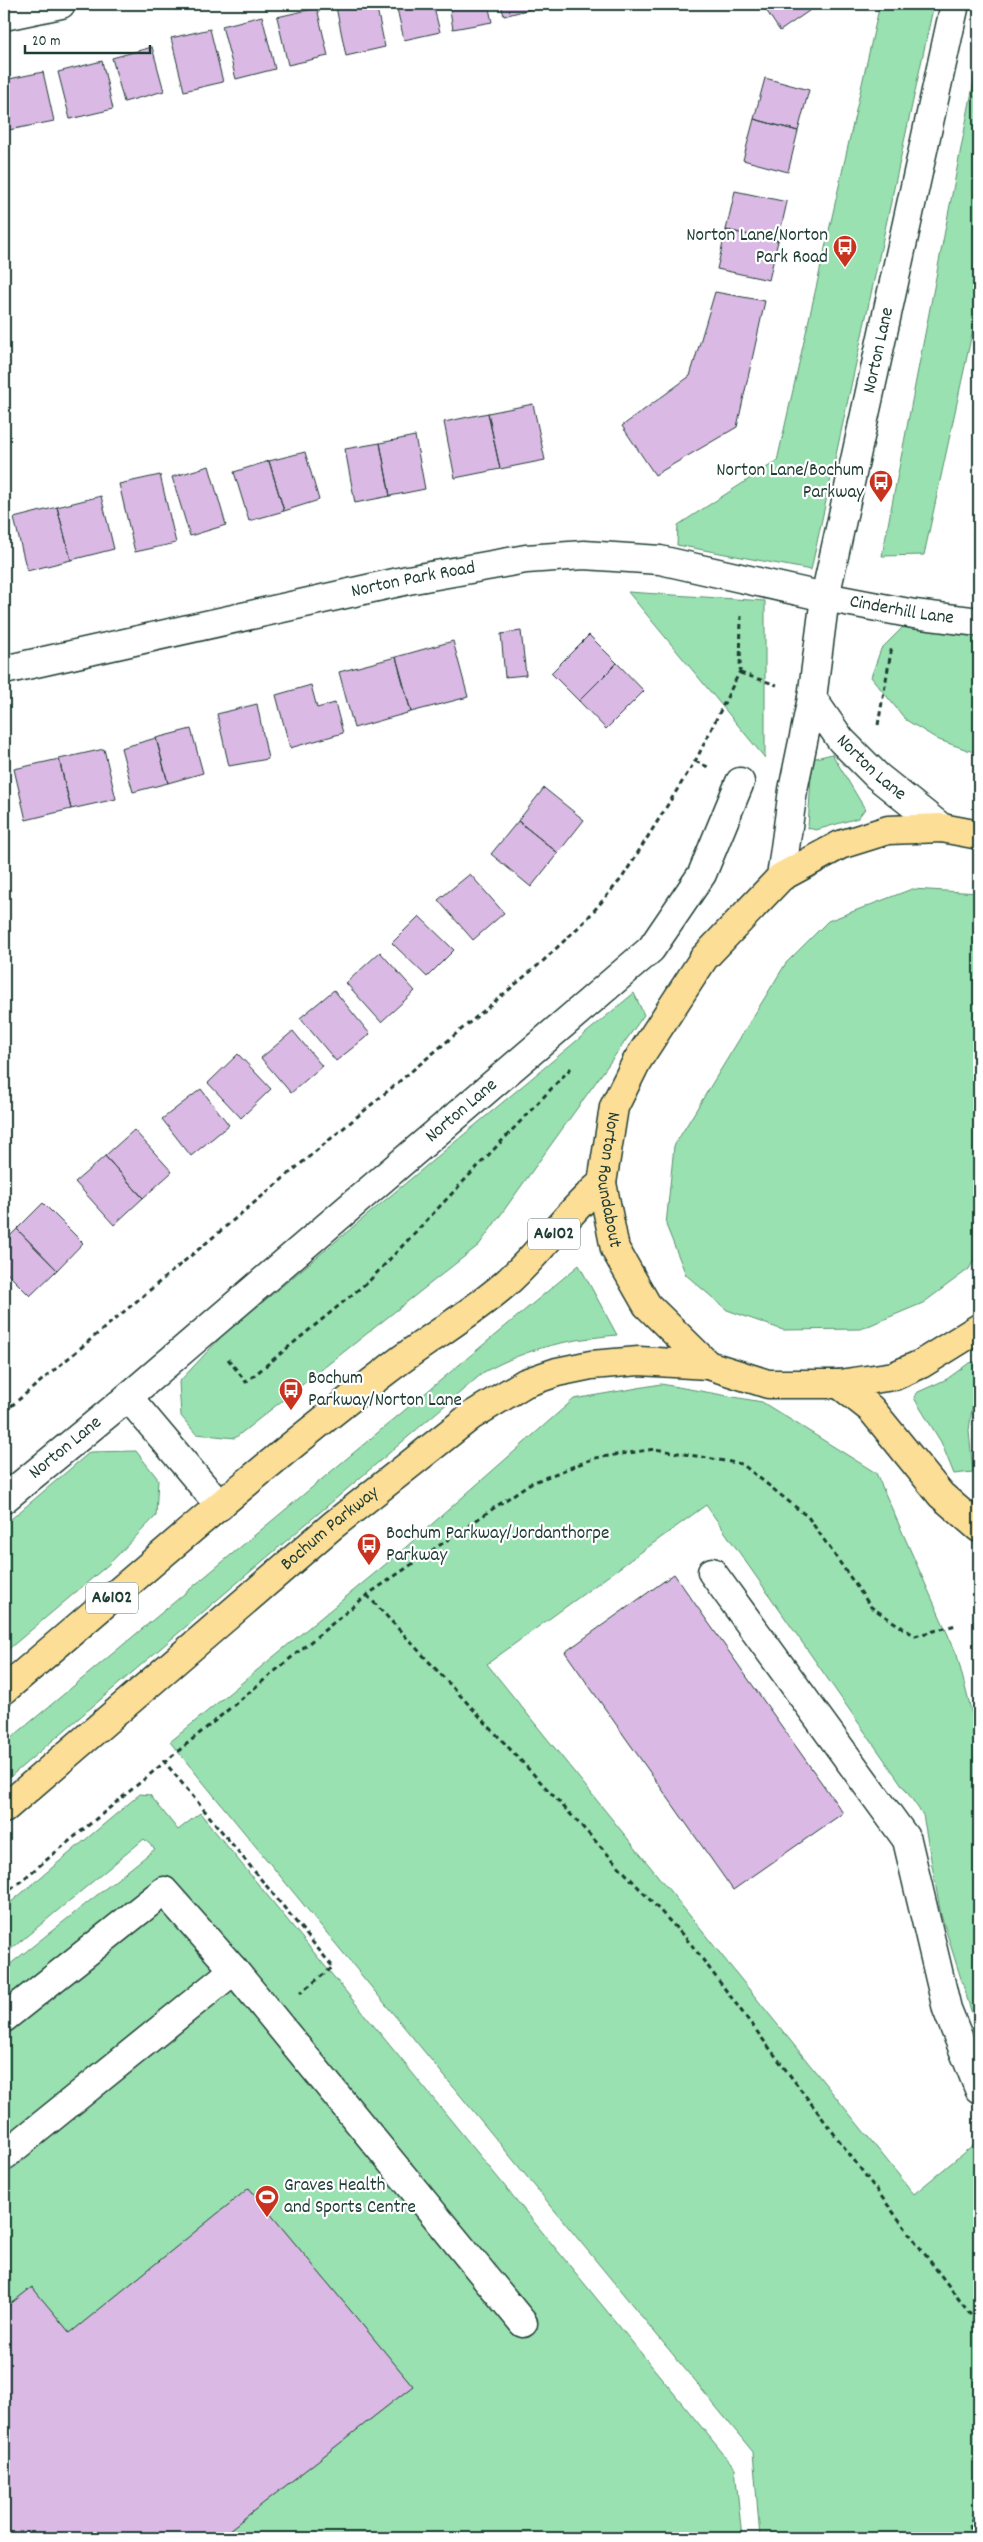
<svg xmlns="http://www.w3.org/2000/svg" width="983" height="2542" viewBox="0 0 983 2542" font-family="Dekko,sans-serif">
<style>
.green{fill:#99e1b0;stroke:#5c8f72}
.building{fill:#dab9e5;stroke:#1f3d34}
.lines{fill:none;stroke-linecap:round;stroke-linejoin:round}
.minor-casing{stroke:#1f3d34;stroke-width:31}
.major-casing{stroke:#1f3d34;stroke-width:31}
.highway-casing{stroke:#1f3d34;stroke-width:31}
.path{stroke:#1f3d34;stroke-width:3;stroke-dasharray:5 4;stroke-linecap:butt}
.minor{stroke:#fff;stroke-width:28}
.major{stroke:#fdde96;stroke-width:28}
.highway{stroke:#fdde96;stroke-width:28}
.labels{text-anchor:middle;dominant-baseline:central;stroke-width:4.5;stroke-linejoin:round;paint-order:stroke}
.shield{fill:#fff;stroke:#627771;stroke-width:1}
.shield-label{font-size:18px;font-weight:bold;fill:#1f3d34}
.poi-label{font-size:19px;fill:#1f3d34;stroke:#fff;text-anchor:start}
.street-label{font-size:19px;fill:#1f3d34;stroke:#fff}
</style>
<rect width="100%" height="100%" fill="#fff"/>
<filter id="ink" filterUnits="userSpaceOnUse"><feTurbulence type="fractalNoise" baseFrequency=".02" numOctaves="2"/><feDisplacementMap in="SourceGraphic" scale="10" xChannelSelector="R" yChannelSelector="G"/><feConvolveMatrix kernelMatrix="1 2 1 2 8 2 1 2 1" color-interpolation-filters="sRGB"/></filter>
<g filter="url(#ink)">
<path class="green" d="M880,4H934L811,570L677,545L678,525L777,461Z
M979,55V301L924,555L882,556Z
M628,592L765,601V758Z
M903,627L979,637V754L939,740L906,720L871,677L881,649Z
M832,754L865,809L858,818L816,830L808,828L812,759Z
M912,889L979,893V1251L969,1269L923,1303L861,1329L783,1330L727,1310L686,1275L666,1225L674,1146L786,963L828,921Z
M634,993L644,1015L479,1245L235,1438L196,1434L181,1416L179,1382L222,1336Z
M579,1265L617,1335C565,1340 531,1347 484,1372L4,1782V1744Z
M975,1362L978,1365L969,1431L973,1472L954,1474L941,1442L914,1398L916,1393L947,1379L969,1363Z
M661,1384L762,1402L876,1473L957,1655L979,1742V2036L941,1915L923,1815L706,1505L487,1664L914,2194L979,2140V2535L976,2534L974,2538H760L753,2452L170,1742L398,1554L574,1399Z
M136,1451L158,1479L156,1516L109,1564L4,1653V1525L90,1452Z
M140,1794L150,1795L178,1830L200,1813L735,2468L742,2538H4V1969L155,1849L144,1839L4,1955V1908Z"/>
<path class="building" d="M351,4H376L385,47L346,56L336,7Z
M396,4H433L440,32L404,40Z
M449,4H488L492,22L453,29Z
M501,4H549L504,16Z
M762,4H819L780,31Z
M317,8L328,56L288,65L277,17Z
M262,16L275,69L236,79L222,26Z
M210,29L223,82L184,91L171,38Z
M152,47L164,91L124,102L112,58Z
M102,61L113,109L70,119L58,72Z
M43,72L54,121L4,131V80Z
M765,78L809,90L798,131L754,119Z
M754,119L798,131L788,172L743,160Z
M735,191L787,202L778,241L726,230Z
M726,230L778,241L769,280L717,269Z
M715,292L765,301L737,427L655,475L622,426L690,376Z
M533,404L545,460L500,469L488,413Z
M488,413L500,469L455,478L444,422Z
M415,436L425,489L390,496L380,443Z
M380,443L390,496L355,503L345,449Z
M305,452L319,500L284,511L269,461Z
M269,461L284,511L249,521L234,472Z
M209,466L226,525L190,536L172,477Z
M160,475L176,543L135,552L119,484Z
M101,496L114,549L71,560L57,507Z
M57,507L71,560L27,571L14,518Z
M979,507V536L972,534Z
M521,631L526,675L505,677L501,634Z
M589,635L617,663L579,701L551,673Z
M453,641L468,697L411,712L396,657Z
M396,657L411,712L354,728L339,672Z
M617,663L644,691L606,729L579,701Z
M311,685L317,708L335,703L343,733L290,748L276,695Z
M257,704L268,759L229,766L217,714Z
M191,729L203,773L168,783L156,738Z
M156,738L168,783L133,792L121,748Z
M104,749L116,799L71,809L59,759Z
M59,759L71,809L26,820L14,769Z
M544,788L584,820L558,853L518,821Z
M518,821L558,853L531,887L491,854Z
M470,874L504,913L473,940L438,900Z
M419,916L454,950L427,977L392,943Z
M380,952L415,991L381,1022L346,983Z
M334,990L370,1034L336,1061L300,1018Z
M293,1031L322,1066L291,1093L261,1058Z
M238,1054L271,1089L241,1118L208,1083Z
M201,1089L229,1125L191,1156L162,1119Z
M134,1130L172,1172L143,1198L105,1156Z
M105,1156L143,1198L114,1225L75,1182Z
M43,1203L83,1243L57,1270L17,1229Z
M17,1229L57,1270L30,1296L4,1270V1242Z
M674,1574L843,1813L733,1890L565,1652Z
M249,2188L413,2386L219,2538H4V2309L32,2287L70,2333Z"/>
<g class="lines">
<defs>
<g id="minor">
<path d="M4,16L61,4"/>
<path id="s1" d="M4,670L408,580L526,559L584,555L660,560L825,597L914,614L979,622"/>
<path id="s2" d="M812,698L841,740L877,776L942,828"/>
<path id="s3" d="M781,877L793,790L812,698L825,597L955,4"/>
<path d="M128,1397L220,1506"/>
<path id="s4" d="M4,1499L128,1397L651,949L702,874L740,782"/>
<path d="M712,1572L907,1840L947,2009L979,2089"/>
<path d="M4,2018L164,1891L234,1970L523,2323"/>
<path d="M4,2156L234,1970"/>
</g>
<path id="major" d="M839,1384L871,1409L941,1495L979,1528"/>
<g id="highway">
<path id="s5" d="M979,835L942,828L888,830L840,845L781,877L704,958L637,1061L614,1107L602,1183L615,1249L647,1305L708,1365L768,1384H839L894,1376L921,1364L979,1328"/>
<path d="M4,1690C130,1583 254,1472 386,1371C424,1341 467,1317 504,1285C540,1254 566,1213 602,1183"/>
<path id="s6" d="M4,1809L332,1526L471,1416L525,1383L557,1372L591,1365L639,1361L708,1365"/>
</g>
</defs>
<use href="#minor" class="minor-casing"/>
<use href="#major" class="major-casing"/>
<use href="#highway" class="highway-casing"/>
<path class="path" d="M740,673L777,685
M878,725L892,646
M695,761L708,767
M228,1359L246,1382L370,1280L571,1068
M4,1412L542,962L586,920L622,878L697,758L740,671L741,616
M367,1595L691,1944L979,2326
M163,1760L333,1967L300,1993
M4,1895L367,1595L529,1484L595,1458L655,1449L742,1464L808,1517L871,1607L915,1636L956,1625
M966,2538L979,2503"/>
<use href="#minor" class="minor"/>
<use href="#major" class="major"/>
<use href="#highway" class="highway"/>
</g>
</g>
<defs>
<symbol id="bus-pin" viewBox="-11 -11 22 30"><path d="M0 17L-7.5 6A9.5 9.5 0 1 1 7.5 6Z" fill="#c8321e" stroke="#fff"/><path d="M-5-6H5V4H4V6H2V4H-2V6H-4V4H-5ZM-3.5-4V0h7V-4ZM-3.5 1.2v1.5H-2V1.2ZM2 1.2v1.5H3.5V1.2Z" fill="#fff"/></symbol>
<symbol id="stadium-pin" viewBox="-11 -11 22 30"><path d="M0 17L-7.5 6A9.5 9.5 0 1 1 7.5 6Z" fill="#c8321e" stroke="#fff"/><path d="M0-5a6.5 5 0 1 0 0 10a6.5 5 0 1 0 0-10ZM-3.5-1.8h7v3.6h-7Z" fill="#fff"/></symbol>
</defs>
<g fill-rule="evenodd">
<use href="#bus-pin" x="831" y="233" width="28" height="38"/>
<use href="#bus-pin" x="867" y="468" width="28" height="38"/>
<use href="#bus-pin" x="277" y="1376" width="28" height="38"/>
<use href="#bus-pin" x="355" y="1531" width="28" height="38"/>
<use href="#stadium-pin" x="253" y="2183" width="28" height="38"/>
</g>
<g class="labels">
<g class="shield">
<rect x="528" y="1218.5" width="52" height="31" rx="4"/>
<rect x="86" y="1582.5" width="52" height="31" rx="4"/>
</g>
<g class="shield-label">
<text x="554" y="1234">A6102</text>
<text x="112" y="1598">A6102</text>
</g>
<g class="poi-label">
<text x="828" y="236" text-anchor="end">Norton Lane/Norton<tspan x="828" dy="22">Park Road</tspan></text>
<text x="864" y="471" text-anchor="end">Norton Lane/Bochum<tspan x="864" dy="22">Parkway</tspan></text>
<text x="308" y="1379">Bochum<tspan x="308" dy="22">Parkway/Norton Lane</tspan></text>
<text x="386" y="1534">Bochum Parkway/Jordanthorpe<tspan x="386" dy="22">Parkway</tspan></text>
<text x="284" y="2186">Graves Health<tspan x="284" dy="22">and Sports Centre</tspan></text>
</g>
<g class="street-label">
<text stroke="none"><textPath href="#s3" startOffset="536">Norton Lane</textPath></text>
<text stroke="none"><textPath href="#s1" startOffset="419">Norton Park Road</textPath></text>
<text stroke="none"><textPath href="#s1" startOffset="915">Cinderhill Lane</textPath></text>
<text stroke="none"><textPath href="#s2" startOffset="92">Norton Lane</textPath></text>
<text stroke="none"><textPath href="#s4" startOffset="600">Norton Lane</textPath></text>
<text stroke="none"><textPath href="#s5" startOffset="569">Norton Roundabout</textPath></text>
<text stroke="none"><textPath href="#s4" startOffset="80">Norton Lane</textPath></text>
<text stroke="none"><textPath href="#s6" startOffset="430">Bochum Parkway</textPath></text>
</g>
</g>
<rect width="983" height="2542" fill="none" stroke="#fff" stroke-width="20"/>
<rect x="10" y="10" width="963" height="2522" fill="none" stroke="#1f3d34" stroke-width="2" filter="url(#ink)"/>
<path d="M25 45v8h125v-8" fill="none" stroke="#1f3d34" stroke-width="2.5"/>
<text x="32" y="45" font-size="15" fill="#1f3d34" stroke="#ffffff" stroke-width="4" paint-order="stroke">20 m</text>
</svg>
